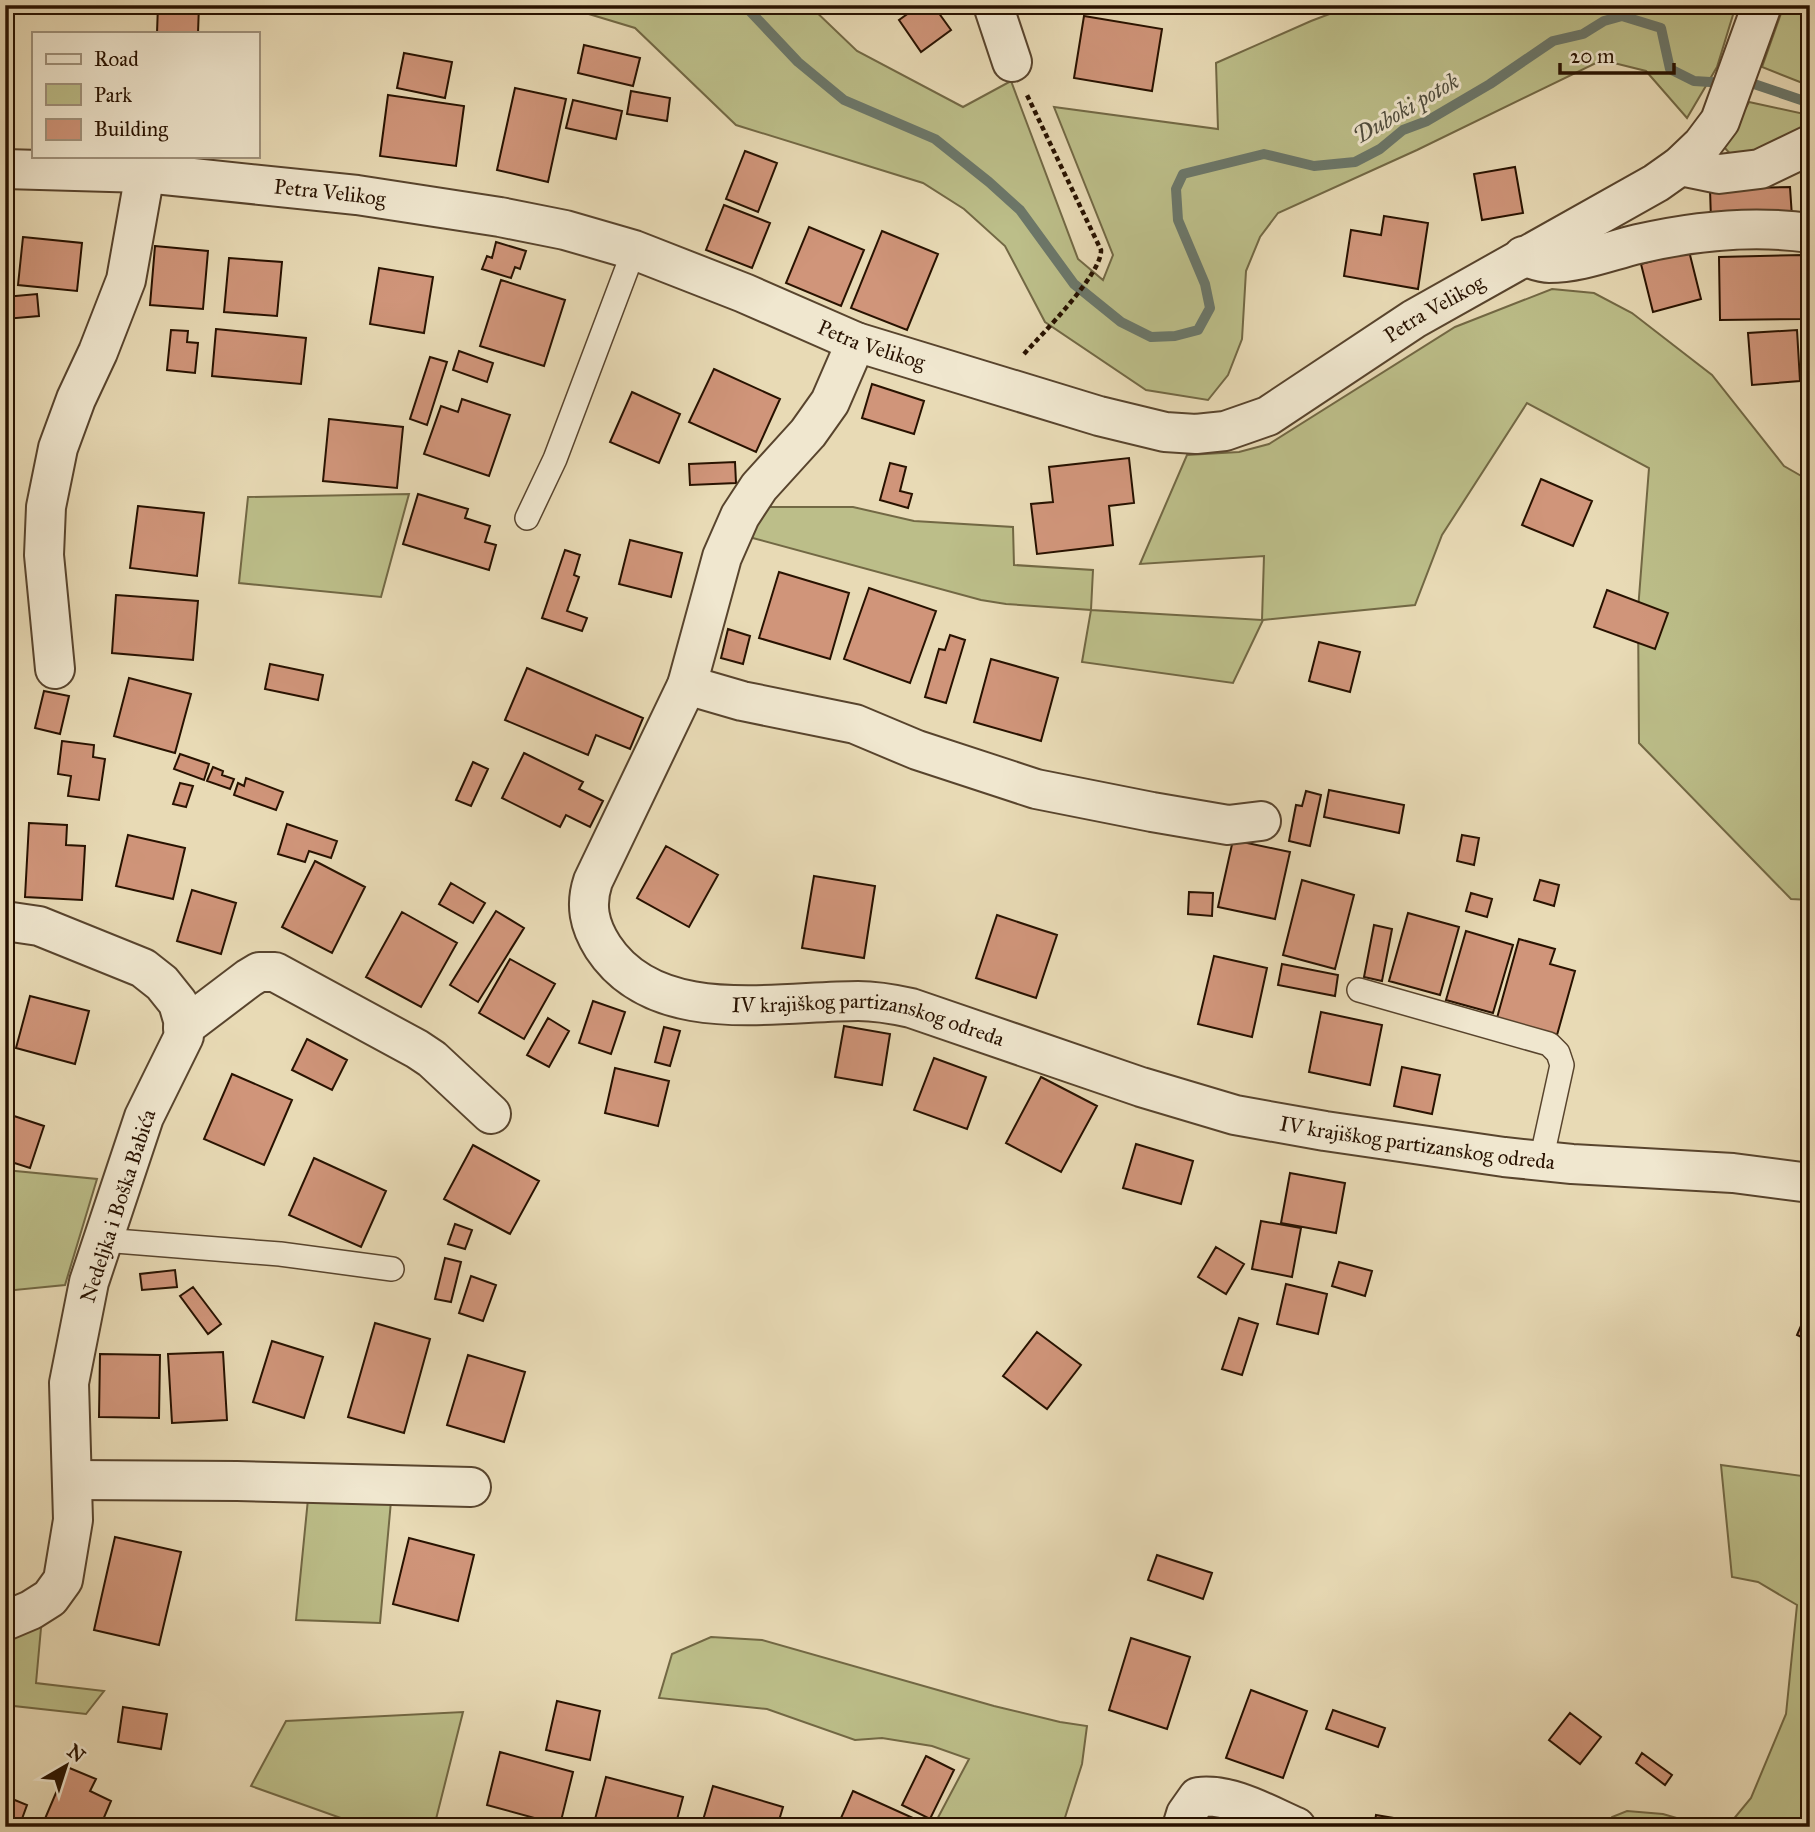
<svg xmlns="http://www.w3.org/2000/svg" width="1815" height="1832" viewBox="0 0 1815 1832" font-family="'IM FELL Great Primer',serif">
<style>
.green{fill:#bcbe89;stroke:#726844;stroke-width:2}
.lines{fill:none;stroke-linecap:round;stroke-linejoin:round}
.stream{stroke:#6b776a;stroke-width:10}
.building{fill:#d0957a;stroke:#281200;stroke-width:2}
.service-casing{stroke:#58442d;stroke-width:26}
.minor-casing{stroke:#58442d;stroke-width:42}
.tertiary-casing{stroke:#58442d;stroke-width:42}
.path{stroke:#281200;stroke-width:4.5;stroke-dasharray:5 3.5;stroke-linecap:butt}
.service{stroke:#f0e7cf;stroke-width:23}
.minor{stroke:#f0e7cf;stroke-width:38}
.tertiary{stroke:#f0e7cf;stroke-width:38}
.labels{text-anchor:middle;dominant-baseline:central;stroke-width:6;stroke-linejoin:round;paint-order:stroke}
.street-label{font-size:21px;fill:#281200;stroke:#f0e7cf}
.water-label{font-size:23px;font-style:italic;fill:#4f4d3e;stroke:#f0e7cf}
</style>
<rect width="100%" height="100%" fill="#e8dab5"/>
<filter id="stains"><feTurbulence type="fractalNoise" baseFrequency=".00286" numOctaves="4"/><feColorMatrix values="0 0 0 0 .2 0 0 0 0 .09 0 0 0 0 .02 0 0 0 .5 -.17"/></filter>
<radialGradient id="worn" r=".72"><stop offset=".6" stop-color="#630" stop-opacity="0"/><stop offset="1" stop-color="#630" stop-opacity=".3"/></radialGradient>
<path class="green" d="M559,5H809L857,51L963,107L1011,81L1078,259L1103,280L1113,255L1054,107L1218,129L1216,63L1311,21L1353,5H1736L1717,67L1687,118L1646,71L1602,60L1417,150L1278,213L1260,237L1246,271L1242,339L1228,375L1208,400L1146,390L1045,322L1005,246L964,209L923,183L736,125L635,28Z
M1784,5H1810V86L1762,67Z
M1749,102L1809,115L1810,127L1754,154L1733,157L1724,147Z
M1552,289L1594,293L1632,313L1712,375L1784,466L1810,481V900L1791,899L1639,743L1638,610L1649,468L1527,403L1442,535L1415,605L1263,620L1233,683L1082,662L1091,610L1006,604L981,600L749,537L765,507H853L914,521L1013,527L1014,565L1093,570L1091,610L1262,620L1264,556L1140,564L1187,455L1239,452L1269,444L1455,327Z
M409,494L381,597L239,583L248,497Z
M5,1170L97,1179L65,1285L5,1291Z
M1721,1465L1810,1477V1827H1727L1751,1798L1786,1714L1797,1605L1758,1582L1732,1577Z
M308,1499L391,1501L380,1623L296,1620Z
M42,1617L36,1683L104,1691L86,1714L5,1705V1633Z
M711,1637L762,1640L994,1706L1060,1722L1087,1726L1082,1764L1062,1827H933L969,1759L932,1746L882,1738L855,1740L767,1709L659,1698L672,1654Z
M463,1712L434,1827H366L251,1786L286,1721Z
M1627,1811L1663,1814L1707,1827H1606L1612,1817Z"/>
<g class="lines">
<path class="stream" d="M729,5L747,8L798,62L844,100L935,139L989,182L1020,210L1074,284L1121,322L1151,337L1175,336L1198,330L1210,308L1205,284L1178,220L1176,189L1183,174L1264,154L1314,166L1355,162L1380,149L1403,130L1427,121L1490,84L1553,41L1583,34L1604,21L1622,16L1661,28L1670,69L1694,81L1726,83
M1742,84H1754L1810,103"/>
</g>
<path class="building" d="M158,5H199L198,33H157Z
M920,5H933L951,30L921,52L899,20Z
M1084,16L1162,29L1152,91L1074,78Z
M584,45L640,58L633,86L578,73Z
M404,53L452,62L445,98L397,88Z
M515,88L566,99L548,182L497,170Z
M631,91L670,98L667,121L627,114Z
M388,95L464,106L456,166L380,156Z
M573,100L622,111L616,139L566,128Z
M745,151L777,163L758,212L726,199Z
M1515,167L1523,213L1482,220L1474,174Z
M1790,187L1792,217L1711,220L1710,189Z
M724,205L770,223L752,268L706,250Z
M1384,216L1428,223L1418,289L1344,276L1351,230L1381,235Z
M809,227L864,250L841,306L786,283Z
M882,231L938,254L907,330L851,308Z
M23,237L82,243L77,291L18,285Z
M496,242L526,251L520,269L515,267L511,278L482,269L487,256L492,258Z
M155,246L208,251L203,309L150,305Z
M1689,251L1701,299L1653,312L1641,264Z
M1803,255L1804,319L1720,320L1719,257Z
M229,258L282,262L277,316L224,312Z
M379,268L433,277L424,333L370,324Z
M501,280L565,300L544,366L480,346Z
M37,294L39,316L5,319V297Z
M216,329L306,338L301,384L212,376Z
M171,330L188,331L187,342L198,343L195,373L167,370Z
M1797,330L1800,381L1752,385L1748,333Z
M459,351L493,363L487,382L453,370Z
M430,357L447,362L427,425L410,419Z
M714,369L780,399L756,452L689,422Z
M872,384L924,401L914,434L862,418Z
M632,392L680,414L659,463L610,442Z
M462,399L510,415L489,476L424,454L441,406L458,412Z
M329,419L403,427L397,488L323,481Z
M1129,458L1134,503L1109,506L1113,545L1037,554L1031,504L1053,502L1049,467Z
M735,462L736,483L690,485L689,464Z
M890,463L906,467L900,491L912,494L908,508L880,500Z
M1541,479L1592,501L1573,546L1522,525Z
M418,494L468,509L465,518L490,526L485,542L496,545L489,570L403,544Z
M138,506L204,513L197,576L130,568Z
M630,540L682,553L671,597L619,584Z
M565,550L580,555L574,575L579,577L567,611L587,618L582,631L542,618Z
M779,572L849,593L830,659L759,638Z
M869,588L936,611L910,683L844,659Z
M1607,590L1668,613L1655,649L1594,627Z
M116,595L198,601L193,660L112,653Z
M728,629L750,636L743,664L721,658Z
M950,635L965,640L946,703L925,697L939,649L945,650Z
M1319,642L1360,652L1350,692L1309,681Z
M991,659L1058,678L1041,741L974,722Z
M270,664L323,675L318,700L265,689Z
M527,668L643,718L630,749L596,735L588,755L505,720Z
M129,678L191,694L175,753L114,736Z
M44,691L69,696L60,734L35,728Z
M62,741L94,745L93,757L105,759L99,800L68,796L71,776L58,774Z
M524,753L583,782L579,789L603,801L590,827L566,815L560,827L502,798Z
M180,754L209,764L204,780L174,769Z
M473,762L488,769L471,806L456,800Z
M213,767L223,771L222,775L234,779L230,789L207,781Z
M246,778L283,792L276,810L234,795L238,783L244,786Z
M180,783L193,786L186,807L173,804Z
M1329,790L1404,805L1399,833L1324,817Z
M1306,791L1321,795L1310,846L1289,841L1296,805L1302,806Z
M29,823L67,825L66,845L85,846L82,900L25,897Z
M287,824L337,841L331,858L309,851L305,862L278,854Z
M128,835L185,848L173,899L116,886Z
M1462,835L1479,838L1474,865L1457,861Z
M1233,840L1290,852L1275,919L1218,907Z
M666,846L718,875L689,927L637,898Z
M315,861L365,887L332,953L282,927Z
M814,876L875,886L864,958L802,948Z
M1302,880L1354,895L1335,969L1283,955Z
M1540,880L1559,885L1554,906L1534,900Z
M451,883L485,903L473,923L439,904Z
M192,890L236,903L221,954L177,941Z
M1189,892L1213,893L1212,916L1188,914Z
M1471,893L1492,899L1487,917L1466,911Z
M496,911L524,928L478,1002L450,985Z
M402,912L457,943L421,1007L366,977Z
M1408,913L1459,927L1440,995L1389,981Z
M997,915L1057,935L1036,998L976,978Z
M1374,925L1392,929L1382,981L1364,977Z
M1466,931L1513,945L1493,1013L1446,1000Z
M1519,939L1555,949L1550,964L1575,971L1557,1035L1497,1018Z
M1214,956L1267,968L1252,1037L1198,1024Z
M510,959L555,984L524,1039L479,1013Z
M1282,964L1338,975L1335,996L1278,985Z
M30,996L89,1011L75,1064L16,1048Z
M593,1001L625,1012L611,1054L579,1043Z
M1321,1012L1382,1025L1370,1085L1309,1072Z
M548,1018L569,1031L549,1067L527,1055Z
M844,1026L890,1034L882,1085L835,1077Z
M664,1027L680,1031L670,1066L655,1062Z
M307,1039L347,1060L332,1090L292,1070Z
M934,1058L986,1077L967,1129L914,1110Z
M1402,1067L1440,1075L1432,1114L1394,1106Z
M615,1068L669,1081L658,1126L605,1113Z
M232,1074L292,1100L264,1165L204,1139Z
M1041,1077L1097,1106L1061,1172L1006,1143Z
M5,1113L44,1126L30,1168L5,1160Z
M1136,1144L1193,1161L1181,1204L1123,1188Z
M473,1145L539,1181L510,1234L444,1199Z
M314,1158L386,1191L361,1247L289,1215Z
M1290,1173L1345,1183L1336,1233L1281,1223Z
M1261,1221L1301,1228L1292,1277L1252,1269Z
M455,1224L472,1230L465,1249L448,1244Z
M1216,1247L1244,1264L1226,1294L1198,1277Z
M445,1258L461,1262L451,1302L435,1299Z
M1339,1262L1372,1271L1365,1296L1332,1286Z
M175,1270L177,1287L142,1290L140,1274Z
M471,1276L496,1285L483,1321L459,1313Z
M1286,1284L1327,1294L1318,1334L1277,1324Z
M193,1287L221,1324L208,1334L180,1296Z
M1810,1305V1341L1797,1335Z
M1239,1318L1258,1324L1242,1375L1222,1369Z
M375,1323L430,1339L404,1433L348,1417Z
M1037,1332L1081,1365L1047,1409L1003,1376Z
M272,1341L323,1357L304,1418L253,1402Z
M223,1352L227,1420L172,1423L168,1354Z
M100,1354L160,1355L159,1418L99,1417Z
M468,1355L525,1372L504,1442L447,1425Z
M115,1537L181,1552L159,1645L94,1630Z
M409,1538L474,1555L458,1621L393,1604Z
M1157,1555L1212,1573L1203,1599L1148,1580Z
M1131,1638L1190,1657L1167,1729L1109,1710Z
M1251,1690L1307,1711L1283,1778L1226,1758Z
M557,1701L600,1711L590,1760L546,1750Z
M123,1707L167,1714L161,1749L118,1742Z
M1333,1710L1385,1728L1378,1747L1326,1729Z
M1570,1713L1601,1737L1580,1764L1549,1740Z
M500,1752L573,1772L560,1825L487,1805Z
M1642,1753L1672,1775L1665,1785L1636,1763Z
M926,1756L954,1770L930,1819L902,1805Z
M67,1767L96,1779L90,1791L111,1801L100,1827H58L44,1821Z
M606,1777L683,1797L675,1827H593Z
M713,1786L783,1807L777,1827H701Z
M853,1791L913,1818L909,1827H837Z
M5,1796L27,1805L19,1827L5,1822Z
M1376,1815L1406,1820L1404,1827H1374Z"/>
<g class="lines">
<defs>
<path id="service" d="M527,518L555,459L634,250
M1359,990L1549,1044L1558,1053L1562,1065L1541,1161
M103,1240L280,1254L392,1269"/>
<g id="minor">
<path d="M993,5L1012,62"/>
<path d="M1680,166L1719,174L1760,169L1810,145"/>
<path d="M1523,256C1531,259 1541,263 1549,263C1580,263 1609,251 1638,244C1694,231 1753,225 1810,233"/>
<path id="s1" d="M856,342L830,402L808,433L759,487L740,516L722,557L687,685L593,881C585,905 589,925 603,947C656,1028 776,1001 858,1001C876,1001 893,1004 911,1008L1141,1087L1235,1115L1325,1131L1504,1157L1572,1164L1733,1173L1810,1183"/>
<path d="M55,669L44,555L46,507L58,448L76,399L98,352L126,280L145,173"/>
<path d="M687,685L742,701L855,724L917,750L1036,789L1152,812L1228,825L1261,821"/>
<path d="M5,921L39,926L143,968L162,983L178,1003L183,1020L184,1036L144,1117L89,1282L69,1383L73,1520L63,1580L50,1598L31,1610L5,1621"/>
<path d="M183,1028L249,978L259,972H275L417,1049L432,1059L491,1114"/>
<path d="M72,1480L237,1481L471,1487"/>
<path d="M1182,1827L1186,1814L1198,1797C1231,1793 1266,1814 1296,1827"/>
</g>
<g id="tertiary">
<path id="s2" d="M5,169L145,173L357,195L500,217L565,230L634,250L744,293L856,342L1099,416L1165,432L1196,434L1225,431L1268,416L1414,319L1656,183L1680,166L1702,145L1720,121L1762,5"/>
</g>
</defs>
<use href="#service" class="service-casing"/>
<use href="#minor" class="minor-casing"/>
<use href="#tertiary" class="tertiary-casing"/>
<path class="path" d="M1024,354C1042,334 1102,274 1101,250L1027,95"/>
<use href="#service" class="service"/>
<use href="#minor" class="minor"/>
<use href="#tertiary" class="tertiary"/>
</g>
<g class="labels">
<g class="street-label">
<text stroke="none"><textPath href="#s2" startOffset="326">Petra Velikog</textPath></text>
<text stroke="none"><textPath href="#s2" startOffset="1502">Petra Velikog</textPath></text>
<text stroke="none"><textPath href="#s2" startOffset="892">Petra Velikog</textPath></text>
<text stroke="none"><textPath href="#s1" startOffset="961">IV krajiškog partizanskog odreda</textPath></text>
<text stroke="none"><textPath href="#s1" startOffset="1528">IV krajiškog partizanskog odreda</textPath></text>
<text transform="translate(118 1206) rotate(-72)">Nedeljka i Boška Babića</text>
</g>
<g class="water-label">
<text transform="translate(1406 108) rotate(-30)">Duboki potok</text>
</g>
</g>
<rect width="1815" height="1832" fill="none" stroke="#e8dab5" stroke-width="28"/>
<rect x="7" y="7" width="1801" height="1818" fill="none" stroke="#281200" stroke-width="3.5"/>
<rect x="14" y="14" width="1787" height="1804" fill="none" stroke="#281200" stroke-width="2"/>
<rect x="32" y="32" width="228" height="126" fill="#f0e7cf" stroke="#a0927c" stroke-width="2"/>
<rect x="46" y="54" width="35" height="10" fill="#f0e7cf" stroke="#a0927c" stroke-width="2"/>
<text x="94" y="66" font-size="21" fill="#281200">Road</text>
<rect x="46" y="84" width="35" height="21" fill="#bcbe89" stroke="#a0927c" stroke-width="2"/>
<text x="94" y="102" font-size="21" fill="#281200">Park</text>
<rect x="46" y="119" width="35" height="21" fill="#d0957a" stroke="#a0927c" stroke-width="2"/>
<text x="94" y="136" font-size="21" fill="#281200">Building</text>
<g transform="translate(66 1766) rotate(39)" stroke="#f0e7cf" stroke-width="5" paint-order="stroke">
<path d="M0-5L12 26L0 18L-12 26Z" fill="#281200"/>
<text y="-10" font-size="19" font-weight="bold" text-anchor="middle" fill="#281200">N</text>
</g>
<path d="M1560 63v10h114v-10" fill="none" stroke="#281200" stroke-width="3.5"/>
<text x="1570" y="63" font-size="21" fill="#281200" stroke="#f0e7cf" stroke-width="5" paint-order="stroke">20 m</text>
<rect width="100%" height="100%" filter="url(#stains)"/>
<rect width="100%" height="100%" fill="url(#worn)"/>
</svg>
